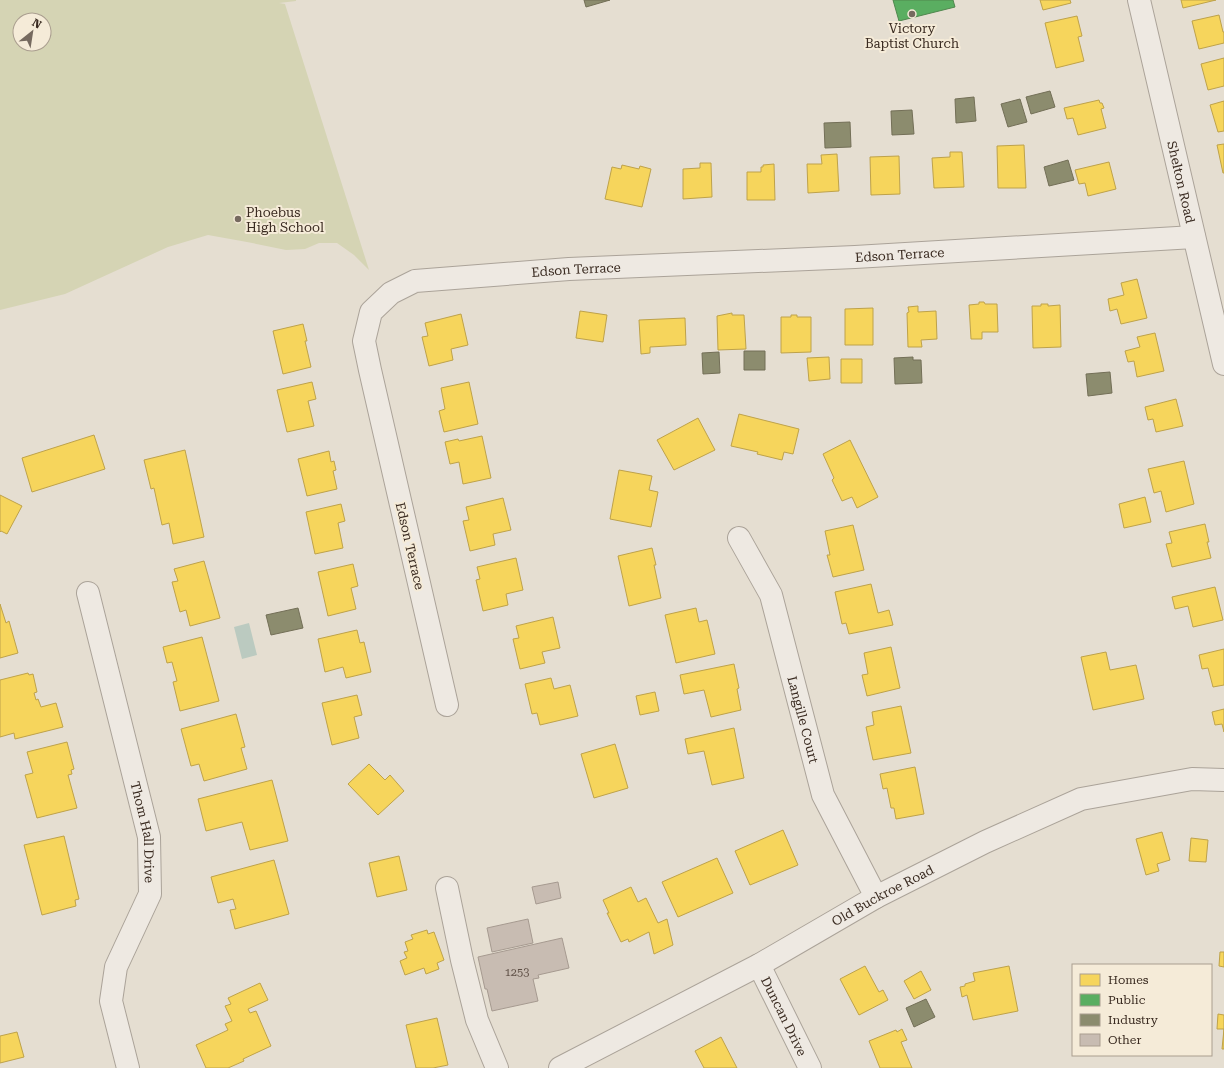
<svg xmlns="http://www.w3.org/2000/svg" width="1224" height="1068" viewBox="0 0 1224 1068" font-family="'Roboto Serif',serif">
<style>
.green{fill:#d5d4b4;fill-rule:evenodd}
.water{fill:#bbcac0}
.homes{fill:#f6d55c;stroke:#bea24a}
.public{fill:#5aae61;stroke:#50874e}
.industry{fill:#8c8c6e;stroke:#736f57}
.building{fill:#c8bcb2;stroke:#a69a90}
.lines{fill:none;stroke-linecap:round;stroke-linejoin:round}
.minor-casing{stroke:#aba399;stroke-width:24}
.minor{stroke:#eee9e2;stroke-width:22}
.poi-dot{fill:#766a5f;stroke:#f5ebd8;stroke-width:1.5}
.labels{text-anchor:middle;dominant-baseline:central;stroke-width:4;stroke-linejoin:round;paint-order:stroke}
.number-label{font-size:11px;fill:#5e4f45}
.poi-label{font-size:13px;fill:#3a2b21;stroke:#f5ebd8}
.street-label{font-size:13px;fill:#3a2b21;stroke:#f5ebd8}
</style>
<rect width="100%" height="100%" fill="#e5ded1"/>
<path class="green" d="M0,0H296V1L279,3L285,4L369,270L354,255L337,243H319L305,249L286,250L247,242L208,235L168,247L65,294L0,310ZM20,20H44V44H20Z"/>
<path class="water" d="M249,623L257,655L242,659L234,627Z"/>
<path class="homes" d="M1040,0H1070L1071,3L1043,10Z
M1181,0H1216L1183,8Z
M1219,15L1223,32H1224V43L1199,49L1192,21Z
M1077,16L1082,36L1078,37L1084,61L1056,68L1045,23Z
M1224,58V86L1208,90L1201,64Z
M1099,100L1100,103H1102L1104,108L1101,109L1106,128L1078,135L1073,118L1067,119L1064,108Z
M1224,101V131L1218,132L1210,105Z
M1224,144V173H1223L1217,145Z
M1024,145L1026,188H998L997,146Z
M950,152H962L964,187L934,188L932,158L950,157Z
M837,154L839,191L808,193L807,164H822L821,155Z
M899,156L900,194L871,195L870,157Z
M1109,162L1116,189L1088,196L1085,183L1079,184L1075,170Z
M700,163H711L712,197L683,199V169L700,168Z
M774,164L775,200H747V172H761V167H763V165Z
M622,165L639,169L640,166L651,169L642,207L605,199L612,167L621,169Z
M1137,279L1147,318L1121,324L1117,309L1110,311L1108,299L1124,295L1121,283Z
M979,302H984L985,304H997L998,332H982V339H971L969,305L979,304Z
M1041,304H1048V306L1060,305L1061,347L1033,348L1032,306H1041Z
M918,306V312L936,311L937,339L921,340L922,347H908L907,313L909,312L908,307Z
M873,308V345H845V309Z
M580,311L607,315L603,342L576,338Z
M732,313V315H744L746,349L718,350L717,316Z
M461,314L468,345L451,349L453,360L429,366L422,337L428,336L425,323Z
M791,315H797V317H811V352L781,353V317H791Z
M685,318L686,345L650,347V353L641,354L639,320Z
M303,324L307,341H305L311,367L283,374L273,331Z
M1155,333L1164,371L1137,377L1134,361L1128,362L1125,351L1140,347L1137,337Z
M829,357L830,379L809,381L807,358Z
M841,359H862V383H841Z
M312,382L316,399L308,401L314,426L287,432L277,390Z
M469,382L478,424L444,432L439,411L445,409L441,388Z
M1176,399L1183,426L1156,432L1153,419L1148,420L1145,407Z
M739,414L799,429L793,454L784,452L782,460L757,454L758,452L731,446Z
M698,418L715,450L674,470L657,440Z
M94,435L105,469L32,492L22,458Z
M482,436L491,478L463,484L459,462L450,464L445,442L458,439L459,441Z
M850,440L878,497L857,508L852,497L842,501L832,480L834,478L823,454Z
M185,450L204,537L173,544L169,523L162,525L154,488L151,489L144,460Z
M329,451L331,462L334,461L336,470L333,471L337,489L307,496L298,459Z
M1184,461L1194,504L1166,512L1161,491L1154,493L1148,469Z
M619,470L652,476L649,490L658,492L651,527L610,519Z
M0,495L22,506L7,534L1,531L0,532Z
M1145,497L1151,522L1124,528L1119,504Z
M503,498L511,530L493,534L495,545L470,551L463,521L469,520L466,507Z
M341,504L345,521L338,523L343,548L315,554L306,512Z
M1205,524L1209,542H1207L1211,558L1172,567L1166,544L1172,543L1169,532Z
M853,525L864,570L833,577L827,555H830L825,531Z
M652,548L656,565H654L661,598L629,606L618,556Z
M516,558L523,590L506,594L508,605L483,611L476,580L480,579L477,567Z
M204,561L220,618L190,626L186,610L180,612L172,582L178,581L174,569Z
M353,564L358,586L351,588L356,609L328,616L318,572Z
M871,584L878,613L889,610L893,625L849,634L846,623L842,624L835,592Z
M1215,587L1223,620L1193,627L1188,606L1175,609L1172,597Z
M0,604L6,623L9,621L18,653L0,658Z
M696,608L699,622L707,620L715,654L676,663L665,615Z
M553,617L560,648L542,652L545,663L520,669L513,639L519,638L516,626Z
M357,630L360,643L364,642L371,672L346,678L343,667L325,672L318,639Z
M202,637L219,701L180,711L173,682L177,681L172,662L167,663L163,647Z
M891,647L900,688L867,696L862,675L868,674L864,653Z
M1224,649V685L1213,687L1208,668L1202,669L1199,655Z
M1106,652L1110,670L1136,665L1144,699L1093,710L1081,657Z
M734,664L739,688L737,689L741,710L711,717L704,690L684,694L680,675Z
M28,673L29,675L33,674L37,692L34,693L36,700L38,699L41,707L56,703L63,727L15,739L14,733L0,737V680Z
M551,678L554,689L570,685L578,716L540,725L537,713L532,714L525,684Z
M655,692L659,711L640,715L636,696Z
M357,695L362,715L354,717L359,738L332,745L322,703Z
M901,706L911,753L873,760L866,727L874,725L872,712Z
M1224,709V732L1222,724L1215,725L1212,712Z
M236,714L245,747L241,748L247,769L204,781L199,764L191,766L181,729Z
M734,728L744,778L712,785L704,751L688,754L685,739Z
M67,742L74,769L71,770L72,774L68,775L77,808L37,818L25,775L33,773L27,752Z
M615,744L628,788L594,798L581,754Z
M369,764L385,780L390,775L404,791L378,815L348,784Z
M915,767L924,814L896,819L894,808H891L887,788L883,789L880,774Z
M272,780L288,841L250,850L242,822L206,831L198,799Z
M783,830L798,865L750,885L735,851Z
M1162,832L1170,860L1157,864L1159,871L1146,875L1136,839Z
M64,836L79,899L75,900L76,906L42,915L24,845Z
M1191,838L1208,840L1206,862L1189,861Z
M399,856L407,890L377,897L369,863Z
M717,858L733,893L678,917L662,882Z
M274,860L289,914L235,929L230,910L236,909L233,899L218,903L211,877Z
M631,887L638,902L646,898L658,923L667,919L673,945L654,954L649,932L629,942L628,939L621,942L607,913H609L603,900Z
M427,930L428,934L434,932L444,960L437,963L439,969L426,974L424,968L405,975L400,961L407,958L404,952L408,951L405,942L413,939L411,935Z
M1220,952H1224V967L1219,966Z
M865,966L879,992L883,990L888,1000L859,1015L840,979Z
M1009,966L1018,1011L973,1020L967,995L962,997L960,987L965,986V984L975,981L973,973Z
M921,971L931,990L914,999L904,981Z
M260,983L268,1000L248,1009L250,1013L256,1011L271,1046L243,1059L244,1061L228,1068H206L196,1045L228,1030L225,1024L232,1021L225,1006L231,1004L228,998Z
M1218,1014L1224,1015V1049H1222L1224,1029H1217Z
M437,1018L448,1065L433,1068H416L406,1025Z
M902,1029L907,1040L901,1042L912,1068H880L869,1041L896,1030L897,1032Z
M17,1032L24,1057L0,1063V1036Z
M721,1037L737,1068H704L695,1051Z"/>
<path class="public" d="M893,0H953L955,7L899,21Z"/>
<path class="industry" d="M584,0H610L586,7Z
M1050,91L1055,107L1031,114L1026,97Z
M974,97L976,121L956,123L955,99Z
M1020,99L1027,122L1008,127L1001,104Z
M912,110L914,134L892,135L891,111Z
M850,122L851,147L825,148L824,123Z
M1068,160L1074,180L1049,186L1044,167Z
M744,351H765V370H744Z
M719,352L720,373L703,374L702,353Z
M913,357V360H921L922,383L895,384L894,358Z
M1110,372L1112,393L1088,396L1086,374Z
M298,608L303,628L271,635L266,615Z
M926,999L935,1017L914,1027L906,1008Z"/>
<path class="building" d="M558,882L561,898L536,904L532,887Z
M528,919L533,943L492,952L487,928Z
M562,938L569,968L538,975L539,978L533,979L538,1001L492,1011L487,989H485L478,957Z"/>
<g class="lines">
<defs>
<g id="minor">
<path id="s1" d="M1139,0L1224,364"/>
<path id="s2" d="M739,538L771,595L823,795L876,897"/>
<path id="s3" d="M88,593L149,837L150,894L116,967L111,1001L128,1068"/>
<path id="s4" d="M447,705L370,370L364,341L371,312L391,293L415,281L569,269L855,257L1194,237"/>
<path d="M447,888L462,960L477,1020L497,1068"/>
<path id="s5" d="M759,965L810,1068"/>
<path id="s6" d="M560,1068L759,965L876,897L985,842L1081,799L1192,779L1224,780"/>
</g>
</defs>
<use href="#minor" class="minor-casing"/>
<use href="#minor" class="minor"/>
</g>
<g class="poi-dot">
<circle cx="912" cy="14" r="4"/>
<circle cx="238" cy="219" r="4"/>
</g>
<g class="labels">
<g class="number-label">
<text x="517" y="972">1253</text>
</g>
<g class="poi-label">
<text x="912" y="28">Victory<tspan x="912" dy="15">Baptist Church</tspan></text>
<text x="246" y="212" text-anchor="start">Phoebus<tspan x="246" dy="15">High School</tspan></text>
</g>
<g class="street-label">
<text stroke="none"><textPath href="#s1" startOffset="187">Shelton Road</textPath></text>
<text stroke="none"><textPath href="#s4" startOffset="943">Edson Terrace</textPath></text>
<text stroke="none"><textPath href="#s4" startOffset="619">Edson Terrace</textPath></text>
<text transform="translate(410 546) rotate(77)">Edson Terrace</text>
<text stroke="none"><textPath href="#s2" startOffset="194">Langille Court</textPath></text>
<text stroke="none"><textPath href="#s3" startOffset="246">Thom Hall Drive</textPath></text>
<text stroke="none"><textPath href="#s6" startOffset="366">Old Buckroe Road</textPath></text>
<text stroke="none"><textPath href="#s5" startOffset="57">Duncan Drive</textPath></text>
</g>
</g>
<rect x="1072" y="964" width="140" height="92" fill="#f5ebd8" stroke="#aa9e8f"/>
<rect x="1080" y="974" width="20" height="12" fill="#f6d55c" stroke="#aa9e8f"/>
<text x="1108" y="984" font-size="12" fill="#3a2b21">Homes</text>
<rect x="1080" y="994" width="20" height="12" fill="#5aae61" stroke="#aa9e8f"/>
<text x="1108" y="1004" font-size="12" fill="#3a2b21">Public</text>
<rect x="1080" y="1014" width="20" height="12" fill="#8c8c6e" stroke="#aa9e8f"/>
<text x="1108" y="1024" font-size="12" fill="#3a2b21">Industry</text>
<rect x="1080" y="1034" width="20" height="12" fill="#c8bcb2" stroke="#aa9e8f"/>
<text x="1108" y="1044" font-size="12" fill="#3a2b21">Other</text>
<g transform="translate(32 32) rotate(30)"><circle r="19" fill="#f5ebd8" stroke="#aa9e8f"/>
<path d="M0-3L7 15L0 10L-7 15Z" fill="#766a5f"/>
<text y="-6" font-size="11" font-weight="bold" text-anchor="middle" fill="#3a2b21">N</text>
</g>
</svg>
